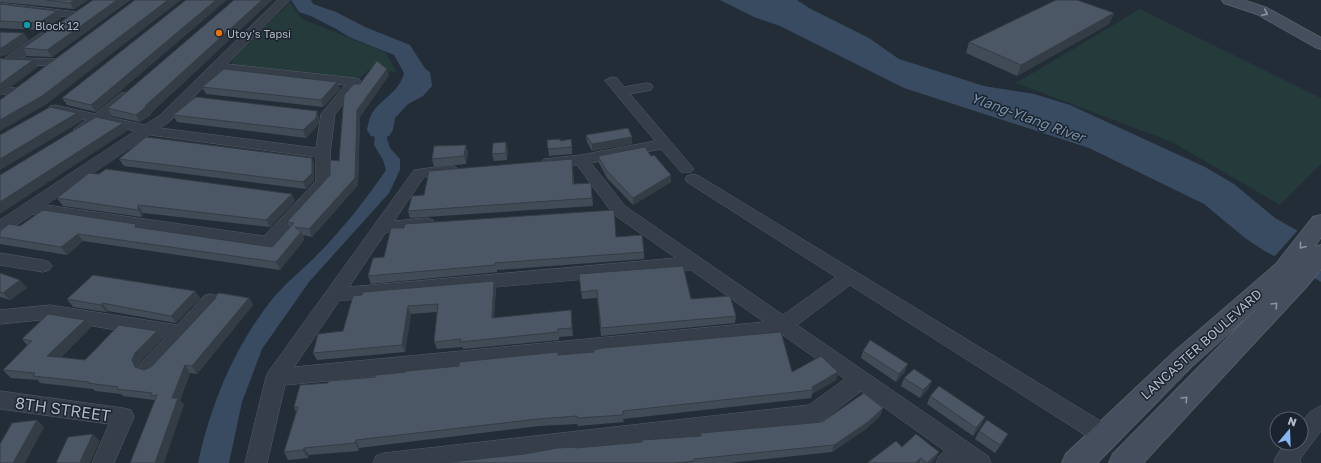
<svg xmlns="http://www.w3.org/2000/svg" width="1321" height="463" viewBox="0 0 1321 463" font-family="'Golos Text',sans-serif">
<style>
.green{fill:#253a3a}
.water{fill:#394b61}
.pier{fill:#232d38}
.lines{fill:none;stroke-linecap:round;stroke-linejoin:round}
.river{fill:#394b61;fill-rule:evenodd}
.minor-casing{stroke:#545c67;stroke-width:1}
.secondary-casing{stroke:#545c67;stroke-width:2}
.minor{fill:#363e49;fill-rule:evenodd}
.secondary{fill:#444e5c;fill-rule:evenodd}
.wall{fill:#404b56}
.shaded-wall{fill:#343d46}
.building{fill:#4b5764;stroke:#343d46}
.oneway{stroke:#8b94a0}
.culture-dot{fill:#0f9aa8;stroke:#1b232e;stroke-width:1.5}
.food-dot{fill:#e8710a;stroke:#1b232e;stroke-width:1.5}
.labels{text-anchor:middle;dominant-baseline:central;stroke-width:3;stroke-linejoin:round;paint-order:stroke}
.far-poi-label{font-size:11px;fill:#b1b9c5;stroke:#1b232e;text-anchor:start}
.street-label{font-size:13px;fill:#b1b9c5;stroke:#1b232e}
.water-label{font-size:14px;font-style:italic;fill:#7a91ab;stroke:#1b232e}
.near-street-label{font-size:16px;fill:#b1b9c5;stroke:#1b232e}
</style>
<rect width="100%" height="100%" fill="#232d38"/>
<path class="green" d="M290,2L302,19L385,52L397,72L368,70L362,77L354,78L234,65L231,63L235,57Z
M1140,9L1321,98V164L1280,205L1172,142L1016,83Z"/>
<path class="water" d="M296,0H307L316,11L328,18L412,51L419,65L430,72L432,86L423,96L397,110L391,117L387,139L390,148L400,159V170L389,193L309,282L262,349L242,402L229,463H198C211,403 235,345 274,297C286,283 302,270 315,257C342,230 365,201 386,170L383,160L374,145L376,120L379,112L389,103L404,95L415,86L417,77L406,54C383,46 301,21 296,0Z
M720,0H797L809,8L869,38L899,59L984,86L1034,94L1070,105L1205,167L1234,184L1275,218L1321,244V282L1263,250L1245,238L1204,204L1089,148L904,88L780,26L754,17Z"/>
<path class="pier" d="M1299,229L1321,242V268L1312,279L1271,257H1274Z"/>
<g class="lines">
<path class="river" d="M291,0H311L313,4L336,12L365,27L410,45L428,73L420,91L395,118L393,130L389,136L380,138L371,136L367,130C368,125 369,119 371,115C380,99 400,92 404,73L394,55L349,37L322,20L299,12Z"/>
<defs>
<path id="minor" d="M278,0H290L227,64L354,78L359,79L361,82L335,114L330,153L332,182L274,246L268,248L33,214L6,232L0,234V220L135,131L100,123L85,133H75L73,130L86,120L50,112L48,109L50,106L55,105L95,114L121,93H131L133,96L109,117L145,125L159,116ZM220,71L345,85L321,114L316,148L160,128L169,122ZM150,135L316,157V181L264,236L46,205Z
M0,3L77,12L83,15L77,18L0,9Z
M43,33L49,37L47,40L22,58L55,59L61,63L59,66L5,64L3,61L5,58L39,34Z
M612,77L617,78L624,87L646,83L651,84L653,87L651,90L630,94L694,169L691,172H681L661,149L591,163L625,206L783,315L836,277L687,182L685,179L687,176L693,174L699,176L1112,428L1115,435L1112,442L1104,445L1096,442L850,285L797,325L988,456L991,463H936L939,456L945,451L861,391L822,421L814,423L473,463H373L376,456L384,453L809,405L845,379L780,333L756,339L285,385L267,463H245L266,377L269,371L414,170L451,165L456,167L459,170L456,173L424,177L394,221L427,218L433,220L435,224L433,228L427,230L386,232L349,287L676,258L613,214L577,165L549,167L544,165L541,162L544,159L581,155L655,141L605,81ZM691,270L764,322L294,367L339,301Z
M0,86L21,89L23,92L21,95L0,94Z
M0,253L43,260L49,262L52,266L49,270L43,272L0,265Z
M211,294L218,296L220,301L218,306L156,374L149,376L142,374L139,368L142,362L165,338L50,319L0,324V310L50,305L177,325L204,296Z
M0,391L123,408L131,410L134,417L114,463H92L109,424L0,409Z
M1321,406V431L1300,459L1301,463H1275L1274,460L1285,443H1301C1301,425 1302,413 1321,406Z"/>
<path id="secondary" d="M1222,0H1243L1267,8L1321,38V49L1315,47L1257,14L1224,3Z
M1321,215V237L1314,247L1321,245V269L1307,286L1143,463H1109L1113,454L1260,305L1192,366L1097,463H1062L1066,454L1174,352L1276,264L1313,217Z"/>
</defs>
<use href="#minor" class="minor-casing"/>
<use href="#secondary" class="secondary-casing"/>
<use href="#minor" class="minor"/>
<use href="#secondary" class="secondary"/>
</g>
<path class="wall" d="M0,0H88L74,9L0,2Z
M93,0H130L52,57L27,56L23,48Z
M186,0L96,112L67,105L62,98Z
M234,0H272L150,114L151,115L140,122L112,116L108,108Z
M0,4L57,11L61,18L43,30L0,28Z
M1114,13L1109,24L1017,76L966,53L969,42Z
M389,75L360,117L358,185L312,237L303,235L304,240L280,270L83,241L67,255L0,244V231L20,226L138,228L272,247L290,228L287,222L330,175L339,161L360,84Z
M337,82L340,89L323,107L206,94L202,87Z
M317,111L319,118L318,125L306,138L177,122L173,115Z
M586,135L632,144L592,151L587,142Z
M547,140L560,141L572,146V154L549,156Z
M466,145L468,152L466,164L434,167L432,159Z
M508,149L507,160L494,161L492,154Z
M598,156H651L671,182L633,205L607,178L599,163Z
M312,158L314,165V180L306,189L124,166L119,159Z
M573,167L574,184L591,183L593,206L410,218L408,211L424,195Z
M57,198L295,201L270,227L143,213L142,217L63,206Z
M616,237L644,252V259L497,270V272L371,284L368,276Z
M0,273L27,288L10,300L0,297Z
M579,274L691,299L736,316L735,323L601,336L597,298L582,299Z
M494,281L496,289L494,318L571,310L573,336L559,337V340L463,349L462,347L437,349L434,342L437,312L411,314L405,352L317,360L313,353L343,331L362,295Z
M195,291L200,298L176,323L108,311L106,312L73,307L67,299Z
M249,298L253,305L197,374L190,373L180,400L184,405L155,401L154,400L123,396L121,394L95,391L93,389L40,383L38,380L11,378L3,370L27,345L22,339L91,327L61,357L85,360L157,331L162,339L141,361L138,367V368L144,370L151,367Z
M863,351L905,372L896,382L861,358Z
M558,352V355L792,372L836,380L812,394L811,398L623,419L624,422L578,426L577,424L539,426L359,448V451L309,455L308,458L288,460L284,452L296,412L294,407L328,383Z
M904,378L929,388L920,398L901,386Z
M930,396L985,417L981,425L973,436L927,404Z
M883,408L880,416L866,429L832,452L729,463H441L576,448L642,442L700,436L701,433L822,422Z
M979,431L1004,441L995,453L975,439Z
M902,447L939,452L935,459L931,463H867Z"/>
<path class="shaded-wall" d="M74,0H88L74,9L70,3Z
M117,0H130L52,57L47,50Z
M168,0H181L47,104L0,131V120Z
M216,0H227L96,112L91,105Z
M262,0H272L150,114L151,115L140,122L136,115Z
M57,11L61,18L43,30L38,23Z
M1114,13L1109,24L1017,76L1021,65Z
M24,33L29,40L7,55L1,56L0,58V48Z
M33,60L38,67L0,95V84Z
M387,69L389,75L360,117L358,185L312,237L309,229L355,178L357,110Z
M337,82L340,89L323,107L321,100Z
M317,111L319,118L318,125L306,138L303,130Z
M77,113L82,121L0,170V159Z
M123,123L127,131L0,214V202Z
M632,137V144L592,151V144Z
M506,142L508,149L507,160L506,153Z
M466,145L468,152L466,164L464,156Z
M312,158L314,165V180L306,189L303,182Z
M671,175V182L633,205V198Z
M292,194L295,201L270,227L266,220Z
M138,205L143,213L142,217L138,210Z
M301,232L304,240L280,270L276,262Z
M78,234L83,241L67,255L61,247Z
M20,280L27,288L10,300L3,293Z
M494,281L496,289L493,326L492,318Z
M195,291L200,298L176,323L171,316Z
M249,298L253,305L197,374L192,366Z
M102,303L108,311L106,312L101,305Z
M408,306L411,314L405,352L402,345Z
M85,320L91,327L54,363L47,356Z
M157,331L162,339L141,361L138,367L141,375L135,367L132,360L135,353Z
M908,364L905,372L896,382L899,374Z
M185,365L190,373L180,400L184,405L164,463H155L172,398Z
M838,372L836,380L812,394L813,390L812,387Z
M932,381L929,388L920,398L923,390Z
M883,408L880,416L866,429L832,452L834,445Z
M985,417L981,425L973,436L976,428Z
M37,420L44,427L25,463H13Z
M93,434L100,441L90,463H81L80,462Z
M1008,434L1004,441L995,453L1000,445Z
M356,440L359,448V451L355,443Z
M304,448L309,455L308,458L303,450Z
M939,452L935,459L931,463H927Z
M921,458L919,463H915Z"/>
<path class="building" d="M46,0H74L70,3Z
M93,0H117L47,50L23,48Z
M135,0H168L42,96L0,120V100Z
M186,0H216L91,105L62,98Z
M234,0H262L145,106L146,107L136,115L108,108Z
M1056,0H1077L1114,13L1021,65L969,42Z
M0,4L57,11L38,23L0,21Z
M0,32L24,33L3,47L0,48Z
M0,58L4,59L33,60L0,84Z
M377,61L387,69L357,110L355,178L309,229L295,227L301,232L276,262L78,234L61,247L0,237V231L9,224L20,226L43,210L136,224L135,227L272,247L294,223L287,222L330,175V160L339,161L344,95L354,84H360Z
M224,69L337,82L321,100L202,87Z
M196,97L317,111L316,118L303,130L173,115Z
M50,107L77,113L0,159V135Z
M96,117L123,123L0,202V175Z
M628,128L632,137L592,144L586,135Z
M146,137L312,158V173L303,182L119,159Z
M560,139V141L571,139L572,147L548,149L547,140Z
M506,142V153L492,154L493,143Z
M466,145L464,156L432,159L434,146Z
M645,147L651,156L654,155L671,175L633,198L606,170L598,156Z
M572,159L573,184L591,183L592,198L408,211L412,196L424,195L429,171Z
M106,169L292,194L266,220L138,205V210L57,198L89,173L99,174Z
M614,210L616,237L642,235L644,252L495,263V265L368,276L373,258L384,257L391,228H404L405,224Z
M683,266L691,299L730,296L736,316L601,328L597,290L581,292L579,274Z
M0,273L20,280L3,293L0,292Z
M93,275L195,291L171,316L102,303L101,305L67,299Z
M494,281L492,318L571,310L572,328L558,329V332L460,342L461,339L434,342L438,304L408,306L402,345L313,353L318,334L343,331L353,296L362,295L363,292Z
M220,293L249,298L192,366L185,365L172,398H178L155,463H130L157,395L151,396L152,393L117,389L118,387L88,383L89,382L33,376L35,373L3,370L32,341L22,339L48,314L85,320L47,356L85,360L119,325L157,331L135,353L132,360L135,367L144,370L151,367L215,299L217,294Z
M781,332L792,372L821,356L838,372L812,387L813,390L623,411V415L577,418V416L538,419L356,440L355,443L304,448L303,450L284,452L298,407H294L300,385L328,383V381L376,377V375L406,372V371L459,366V362L558,352V355L594,352V350L603,348Z
M870,340L908,364L899,374L863,351Z
M914,369L932,381L923,390L904,378Z
M939,386L985,417L976,428L930,396Z
M864,393L883,408L868,422L834,445L694,459V461L675,463H441L525,454L557,448L575,447V448L642,442V440L701,436V433L822,422Z
M37,420L13,463H0V444L12,423Z
M987,420L1008,434L1000,445L979,431Z
M93,434L80,462H82V463H56L68,437Z
M916,434L939,452L927,463L921,458L915,463H867L896,441L902,447Z"/>
<defs><path id="oneway-chevron" d="M-2-3.5L2.5 0L-2 3.5" fill="none" stroke-width="1.6" stroke-linecap="round" stroke-linejoin="round"/></defs>
<g class="oneway">
<use href="#oneway-chevron" transform="translate(1265 13) rotate(26)"/>
<use href="#oneway-chevron" transform="translate(1302 246) rotate(128)"/>
<use href="#oneway-chevron" transform="translate(1275 305) rotate(-46)"/>
<use href="#oneway-chevron" transform="translate(1185 399) rotate(-46)"/>
</g>
<circle class="culture-dot" cx="27" cy="25" r="4"/>
<circle class="food-dot" cx="219" cy="33" r="4"/>
<g class="labels">
<g class="far-poi-label">
<text x="35" y="25">Block 12</text>
<text x="227" y="33">Utoy's Tapsi</text>
</g>
<g class="street-label">
<text transform="translate(1201 344) rotate(-42)">LANCASTER BOULEVARD</text>
</g>
<g class="water-label">
<text transform="translate(1028 117) rotate(20)">Ylang-Ylang River</text>
</g>
<g class="near-street-label">
<text transform="translate(63 409) rotate(8)">8TH STREET</text>
</g>
</g>
<g transform="translate(1289 431) rotate(19)"><circle r="19" fill="#1b232e" stroke="#575f6a"/>
<path d="M0-3L7 15L0 10L-7 15Z" fill="#89b5f2"/>
<text y="-6" font-size="11" font-weight="bold" text-anchor="middle" fill="#b1b9c5">N</text>
</g>
</svg>
